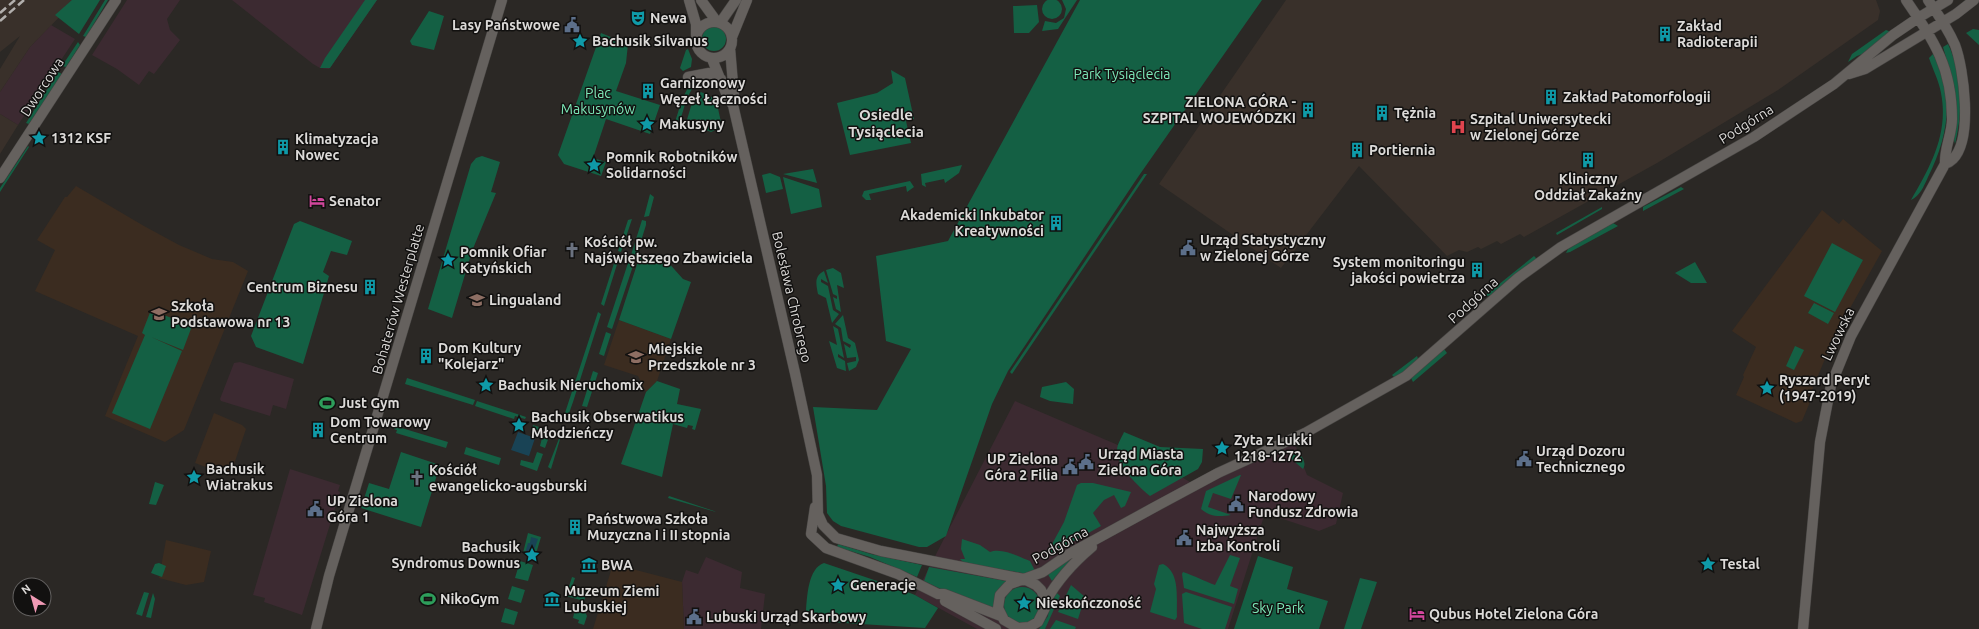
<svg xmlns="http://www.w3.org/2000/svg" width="1979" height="629" viewBox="0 0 1979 629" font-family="Ubuntu,sans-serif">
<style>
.commercial{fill:#3c2a31}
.built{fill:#39302a}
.education{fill:#3b2c20}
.green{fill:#146044}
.water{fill:#194355}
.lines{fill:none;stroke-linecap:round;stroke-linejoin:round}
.tertiary-casing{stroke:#474543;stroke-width:11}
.tertiary{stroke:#65615e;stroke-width:10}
.rail{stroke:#b2afad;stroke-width:2.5;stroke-dasharray:8 4;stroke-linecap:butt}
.labels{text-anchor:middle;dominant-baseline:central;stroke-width:3;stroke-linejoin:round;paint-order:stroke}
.poi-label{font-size:14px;font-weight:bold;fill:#dcdad8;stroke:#121110;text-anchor:start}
.park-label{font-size:14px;fill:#7eebba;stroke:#121110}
.street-label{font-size:14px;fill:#dcdad8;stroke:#121110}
.neighbourhood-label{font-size:15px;font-weight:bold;fill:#dcdad8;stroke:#121110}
</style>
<rect width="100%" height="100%" fill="#2b2825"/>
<path class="commercial" d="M127,0H180L167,19L170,30L180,40L154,74L149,71L139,85L117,69L92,55Z
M232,0H377L329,69L320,68L313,64Z
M51,25L75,39L18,125L0,114V92L30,47Z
M240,362L294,379L286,409L273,405L270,416L221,401L220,399L234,363Z
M1015,401L1153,460L1195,485L1293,439L1307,475L1343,493L1336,524L1319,531L1265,513L1228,629H977L915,595Z
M290,469L340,485L338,491L340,492L302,615L264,602L265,598L253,595Z
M706,557L742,572L740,588L765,594L761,629H684L682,582L686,570L698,574Z"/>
<path class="built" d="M0,0H76L30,47L0,92V69L20,36L0,52Z
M1286,0H1876L1880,11L1878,20L1778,90L1657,163L1524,237L1520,234L1501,244L1497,241L1481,249L1478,247L1467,252L1459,250L1447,256L1359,166L1281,268L1159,184Z
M0,114L18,125L0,154Z"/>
<path class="education" d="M76,186L144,226L179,245L212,259L233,262L248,271L184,430L165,442L105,416L138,336L35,291L55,250L37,240L65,197H67Z
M1822,210L1839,224L1843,219L1882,251L1835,335L1812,390L1810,402L1802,421L1796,423L1736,395L1744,377L1743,375L1756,347L1732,331Z
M619,320L671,339L657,381L646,392L638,376L604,365Z
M214,413L242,425L246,429L230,476L195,463Z
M166,540L211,551L204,582L186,585L159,578Z
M613,564L682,582L684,629H593Z"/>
<path class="green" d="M1042 9a10 10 0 1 1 20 0a10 10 0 1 1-20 0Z
M72,0H100L79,34L55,15Z
M105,0H108L86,37L83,36Z
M365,0H377L330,68H320L325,58Z
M1062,0H1077L1058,29L1042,31L1045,21L1056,23L1064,18L1066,9Z
M1080,0H1262L1138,177L1008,371L992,404L946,536L927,547H919L841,526L833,521L827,513L826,486L813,407L877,410L911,349L886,341L876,256L948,241Z
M1037,5L1039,22L1029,33H1014L1013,6Z
M429,11L444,16L434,50L412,45L410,41Z
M702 39a12 12 0 1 1 24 0a12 12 0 1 1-24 0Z
M1973,29L1979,30V45L1966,33Z
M1886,30L1891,32L1865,53L1857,56L1848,62L1852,54Z
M601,33L628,44L626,63L616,91L660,105L650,134L606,119L593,158L606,162L601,176L564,164L558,155Z
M78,42L80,45L66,67L62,66Z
M1948,44C1963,75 1963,111 1955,144L1954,139L1955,89L1943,47Z
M688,49L692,59L691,67L683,71L680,68L686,50Z
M1933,54C1956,93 1948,138 1928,177C1924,186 1920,196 1911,200C1930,167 1949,134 1941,93C1939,81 1933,70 1929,58Z
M891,70L905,78L914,119L906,121L911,143L850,155L837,103L877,93L893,83Z
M58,72L62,74L29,124L26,123Z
M698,78L687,98L679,124L675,122C680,108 684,86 698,78Z
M701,92L716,99L722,127L711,132L701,128L699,121L695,119L686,123L694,96Z
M28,146L29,147L0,192V188Z
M482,156L500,162L491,192L496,193L472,251L452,318L428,309L471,164L476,158Z
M962,165L959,173L945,183L944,179L925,183L926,187L922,185L921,174Z
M813,169L817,183L783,174Z
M770,173L780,177L783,189L766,193L762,175Z
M1144,174H1147L1012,374L1010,372Z
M783,177L819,189L822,207L791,214Z
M910,181L914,187L907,192L906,186L869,194L871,200H866L862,196L864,191Z
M1681,187L1684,189L1643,211V207Z
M650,194L654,197L649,216L644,217Z
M1602,207V209L1557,235L1556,233Z
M632,219L621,252L618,251L628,220Z
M642,220L646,221V225L636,257L631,255Z
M300,221L352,241L347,255L331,251L323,272L329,276L303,364L256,347L251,336L294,224Z
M1613,223L1618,226L1570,252L1566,253L1568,249Z
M1832,243L1863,260L1835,312L1804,296Z
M646,254L666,260L683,279L691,282L671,339L619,320L640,255Z
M1534,256L1537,259L1492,295L1483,297Z
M616,257L619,258L604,306L601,304Z
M629,260L634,263L612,329L607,327Z
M1695,262L1707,283H1691L1675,273Z
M833,268L841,273L844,288L837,285L841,312L836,309L833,297L837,299V296L833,294L826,270Z
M824,271L828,283L821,279V282L828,286L833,310L839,314L832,323L826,298L818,294C816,284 814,276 824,271Z
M1814,303L1834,313L1828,324L1808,313Z
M151,310L192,326L183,350L151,337L182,351L150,429L112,413L145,335L142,333Z
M598,312L601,314L573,402L568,416L563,419Z
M843,315L848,338L855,343L859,360L856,367L849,371L847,363L856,361V357L847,358L844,344L850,348L851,345L843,341L841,328L835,324Z
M833,326L838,329L844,358L838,354V357L845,361L846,371L837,368L829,341L837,345Z
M606,332L611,334L604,356L599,354Z
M1795,346L1804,350L1794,370L1786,366Z
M1444,349L1447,353L1413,382L1411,378Z
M1417,356L1419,361L1395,378L1392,375Z
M593,371L598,373L587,407L582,406Z
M407,378L475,400L473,405L405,384Z
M657,381L680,389L677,404L701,409L695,430L692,429L693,426L688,425L687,428L673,424L662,477L621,464L646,392Z
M1066,382L1074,389L1073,404L1050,401L1040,397L1042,387Z
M477,401L526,417L525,419L515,416L514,419L475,406Z
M533,425L551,431L545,448L540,446L543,434L532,430Z
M395,426L448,442L446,448L396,433L397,430L394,429Z
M1124,432L1160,447L1203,449L1202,462L1198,469L1150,496C1139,487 1115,464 1117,450C1117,444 1122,437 1124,432Z
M560,436H561L551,469L548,467Z
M466,447L501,458L499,465L464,454Z
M1297,451C1302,457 1307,462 1303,469L1288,456L1289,453Z
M401,452L440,465L421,527L361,508L369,483L389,489Z
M537,452L543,454L537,471L520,465L521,460L533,463Z
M1240,475H1241L1231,499L1213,493L1208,507L1231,515C1219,517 1210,517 1201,509L1206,491Z
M155,482L164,485L156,505L149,504Z
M1081,483H1093L1131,492L1125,506L1121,508L1114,495L1104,500L1093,513L1101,526L1045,557L1064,522L1077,485Z
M669,496L714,511L716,512L668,498Z
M528,533L541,537L535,557L523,553Z
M962,539L980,545L990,552C1001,547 1020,557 1030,561L1034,569L1038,571L1031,573H1022L964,563L960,559H965L961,549Z
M838,544L871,554L922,565L917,577L870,557L837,547Z
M1230,555L1240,558L1230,586L1238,589L1234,604L1184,588L1182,574L1183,572C1195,576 1204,581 1215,585Z
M1074,556L1052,581L1047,573Z
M1258,556L1293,567L1287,589L1328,601L1319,629H1234Z
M520,561L533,565L528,581L515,578Z
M159,563L166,566L162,577L151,573L155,564Z
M824,563L880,582L878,586L890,591L892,586L915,595L938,608L925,628L828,622L806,611C807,597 808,568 824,563Z
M1163,564C1181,573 1176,600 1177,617L1175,620L1150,612L1156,589L1154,584L1159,565Z
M929,567L1006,581L996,593L993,608L945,591L924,581Z
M572,577L575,578L572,587L587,592L584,601L566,596Z
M1360,578L1377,582L1361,629H1344Z
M1071,585L1085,597L1078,619L1058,612Z
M512,586L525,590L521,603L508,599Z
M1004 605a18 18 0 1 1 36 0a18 18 0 1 1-36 0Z
M1055,591L1060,596L1045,629H1039L1048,616L1049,605Z
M144,592L149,593L142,616L136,614Z
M1186,592L1232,607L1225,629H1202L1184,623L1182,594Z
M153,593L155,599L151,618L146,617Z
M505,608L518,612L514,625L501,622Z
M575,609L585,612L587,616L584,625L578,623L579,620L573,618Z
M1056,620L1076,627L1075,629H1050Z"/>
<path class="water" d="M518,432L535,438L529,456L511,450Z
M531,537L538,539L532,556L525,553L528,543H530Z"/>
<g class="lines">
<defs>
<path id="tertiary" d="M689,0L696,24V35
M701,0L717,22
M1928,0C1938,14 1948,29 1955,45C1964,69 1973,139 1953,159C1951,161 1948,163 1945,164
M696 40a18 18 0 1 1 36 0a18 18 0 1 1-36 0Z
M720,23L736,0
M732,37L747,0
M730,48L734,96L733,105L795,373L817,475L818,514L823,525L836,538L881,551L1024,579L1036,585L1041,590L1046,601L1045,608L1038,622L1029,627L1018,628L1004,620L998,608L1000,595L1010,584L1043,572L1069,554L1153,508L1218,473L1305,433L1406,376L1518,278L1561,247L1754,137L1834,84L1893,35L1918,18L1948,0
M712,59L728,98L733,105
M1849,74L1865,69L1956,14L1974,0
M688,77L709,73L721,79
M0,178L116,0
M815,507L811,534L826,548L898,574L938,594H944L1001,616
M945,601L996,629
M1046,601C1058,579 1073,563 1092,547
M316,629L329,576L502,0
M1803,629L1820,442L1831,385L1851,336L1945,164C1944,149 1952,134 1952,119C1952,67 1934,41 1906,0"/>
</defs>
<use href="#tertiary" class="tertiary-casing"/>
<use href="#tertiary" class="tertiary"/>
<path class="rail" d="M0,13L15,0
M0,21L24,0"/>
</g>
<defs>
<symbol id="theatre-bare" viewBox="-9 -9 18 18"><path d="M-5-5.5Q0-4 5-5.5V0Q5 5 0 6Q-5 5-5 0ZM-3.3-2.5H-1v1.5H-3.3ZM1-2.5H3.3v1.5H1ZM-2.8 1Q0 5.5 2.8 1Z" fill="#0f9aa8" stroke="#121110" stroke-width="2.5" paint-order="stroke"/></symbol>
<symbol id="civic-bare" viewBox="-9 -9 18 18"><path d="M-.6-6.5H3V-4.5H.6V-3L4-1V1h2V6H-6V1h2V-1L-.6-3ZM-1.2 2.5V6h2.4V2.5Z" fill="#5c6f8a" stroke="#121110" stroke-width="2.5" paint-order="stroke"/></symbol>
<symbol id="building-bare" viewBox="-9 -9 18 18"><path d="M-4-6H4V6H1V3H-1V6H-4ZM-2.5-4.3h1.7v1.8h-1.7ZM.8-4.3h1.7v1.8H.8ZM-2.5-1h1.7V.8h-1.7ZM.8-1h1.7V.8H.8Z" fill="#0f9aa8" stroke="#121110" stroke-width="2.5" paint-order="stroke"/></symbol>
<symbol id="sight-bare" viewBox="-9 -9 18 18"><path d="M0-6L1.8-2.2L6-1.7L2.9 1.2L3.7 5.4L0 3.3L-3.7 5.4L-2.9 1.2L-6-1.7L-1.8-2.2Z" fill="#0f9aa8" stroke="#121110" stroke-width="2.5" paint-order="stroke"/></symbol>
<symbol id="hospital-bare" viewBox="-9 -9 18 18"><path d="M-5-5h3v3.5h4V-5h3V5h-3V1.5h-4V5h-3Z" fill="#e0444e" stroke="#121110" stroke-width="2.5" paint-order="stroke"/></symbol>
<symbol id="hotel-bare" viewBox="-9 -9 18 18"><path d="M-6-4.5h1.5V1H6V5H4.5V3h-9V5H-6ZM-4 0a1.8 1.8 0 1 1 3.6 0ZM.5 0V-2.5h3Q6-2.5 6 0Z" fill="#d1479c" stroke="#121110" stroke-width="2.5" paint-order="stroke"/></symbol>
<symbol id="church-bare" viewBox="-9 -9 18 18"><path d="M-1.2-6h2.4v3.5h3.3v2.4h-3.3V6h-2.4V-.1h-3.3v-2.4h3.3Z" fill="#6b7280" stroke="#121110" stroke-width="2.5" paint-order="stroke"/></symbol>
<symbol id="school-bare" viewBox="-9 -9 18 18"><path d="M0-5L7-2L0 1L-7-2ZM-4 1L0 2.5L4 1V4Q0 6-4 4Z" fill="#8d6e63" stroke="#121110" stroke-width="2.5" paint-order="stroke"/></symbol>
<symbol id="stadium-bare" viewBox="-9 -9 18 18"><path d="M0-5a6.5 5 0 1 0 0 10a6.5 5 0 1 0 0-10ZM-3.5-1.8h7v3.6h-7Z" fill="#2e9e5b" stroke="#121110" stroke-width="2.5" paint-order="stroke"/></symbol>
<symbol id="museum-bare" viewBox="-9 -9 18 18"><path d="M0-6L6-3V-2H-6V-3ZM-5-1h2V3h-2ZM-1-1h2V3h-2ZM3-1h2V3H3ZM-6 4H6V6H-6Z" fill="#0f9aa8" stroke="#121110" stroke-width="2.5" paint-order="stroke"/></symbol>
</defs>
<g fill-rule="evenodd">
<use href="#theatre-bare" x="627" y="7" width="22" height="22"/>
<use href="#civic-bare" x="561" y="14" width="22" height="22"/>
<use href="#building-bare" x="1654" y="23" width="22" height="22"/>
<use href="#sight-bare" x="569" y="30" width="22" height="22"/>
<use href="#building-bare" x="637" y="80" width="22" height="22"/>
<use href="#building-bare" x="1540" y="86" width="22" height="22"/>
<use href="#building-bare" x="1297" y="99" width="22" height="22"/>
<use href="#building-bare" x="1371" y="102" width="22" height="22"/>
<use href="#sight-bare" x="636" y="113" width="22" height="22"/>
<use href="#hospital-bare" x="1447" y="116" width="22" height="22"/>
<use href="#sight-bare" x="28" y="127" width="22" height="22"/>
<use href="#building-bare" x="272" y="136" width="22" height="22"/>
<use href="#building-bare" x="1346" y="139" width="22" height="22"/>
<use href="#building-bare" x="1577" y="149" width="22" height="22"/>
<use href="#sight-bare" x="583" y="154" width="22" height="22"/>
<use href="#hotel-bare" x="306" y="190" width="22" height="22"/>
<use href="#building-bare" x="1045" y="212" width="22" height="22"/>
<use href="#civic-bare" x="1177" y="237" width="22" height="22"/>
<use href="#church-bare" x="561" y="239" width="22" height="22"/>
<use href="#sight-bare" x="437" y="249" width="22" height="22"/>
<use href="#building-bare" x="1466" y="259" width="22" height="22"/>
<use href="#building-bare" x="359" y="276" width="22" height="22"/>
<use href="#school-bare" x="466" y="289" width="22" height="22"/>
<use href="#school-bare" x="148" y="303" width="22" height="22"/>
<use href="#building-bare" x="415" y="345" width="22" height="22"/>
<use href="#school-bare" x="625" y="346" width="22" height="22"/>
<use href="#sight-bare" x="475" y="374" width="22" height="22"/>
<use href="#sight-bare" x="1756" y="377" width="22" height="22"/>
<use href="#stadium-bare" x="316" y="392" width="22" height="22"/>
<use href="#sight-bare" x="508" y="414" width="22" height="22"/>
<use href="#building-bare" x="307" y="419" width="22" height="22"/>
<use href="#sight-bare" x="1211" y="437" width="22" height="22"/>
<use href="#civic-bare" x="1513" y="448" width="22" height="22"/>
<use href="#civic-bare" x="1075" y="451" width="22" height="22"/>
<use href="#civic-bare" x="1059" y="456" width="22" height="22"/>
<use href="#sight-bare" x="183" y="466" width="22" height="22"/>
<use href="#church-bare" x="406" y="467" width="22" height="22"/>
<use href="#civic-bare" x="1225" y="493" width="22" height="22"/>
<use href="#civic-bare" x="304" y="498" width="22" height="22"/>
<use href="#building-bare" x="564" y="516" width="22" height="22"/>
<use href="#civic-bare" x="1173" y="527" width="22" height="22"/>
<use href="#sight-bare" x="521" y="544" width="22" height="22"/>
<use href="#sight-bare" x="1697" y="553" width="22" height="22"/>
<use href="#museum-bare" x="578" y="554" width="22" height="22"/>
<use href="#sight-bare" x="827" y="574" width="22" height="22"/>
<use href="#stadium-bare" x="417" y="588" width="22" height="22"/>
<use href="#museum-bare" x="541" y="588" width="22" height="22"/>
<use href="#sight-bare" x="1013" y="592" width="22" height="22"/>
<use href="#hotel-bare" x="1406" y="603" width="22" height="22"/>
<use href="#civic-bare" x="683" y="606" width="22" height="22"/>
</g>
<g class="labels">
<g class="poi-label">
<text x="650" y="18">Newa</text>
<text x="560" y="25" text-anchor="end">Lasy Państwowe</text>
<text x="1677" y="26">Zakład<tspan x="1677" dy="16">Radioterapii</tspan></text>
<text x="592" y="41">Bachusik Silvanus</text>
<text x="660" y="83">Garnizonowy<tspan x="660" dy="16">Węzeł Łączności</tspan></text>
<text x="1563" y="97">Zakład Patomorfologii</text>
<text x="1296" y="102" text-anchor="end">ZIELONA GÓRA -<tspan x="1296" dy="16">SZPITAL WOJEWÓDZKI</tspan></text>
<text x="1394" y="113">Tężnia</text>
<text x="1470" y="119">Szpital Uniwersytecki<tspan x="1470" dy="16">w Zielonej Górze</tspan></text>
<text x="659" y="124">Makusyny</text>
<text x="51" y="138">1312 KSF</text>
<text x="295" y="139">Klimatyzacja<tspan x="295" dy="16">Nowec</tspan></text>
<text x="1369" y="150">Portiernia</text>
<text x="606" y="157">Pomnik Robotników<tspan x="606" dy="16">Solidarności</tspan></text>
<text x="1588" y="179" text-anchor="middle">Kliniczny<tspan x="1588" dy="16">Oddział Zakaźny</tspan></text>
<text x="329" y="201">Senator</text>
<text x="1044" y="215" text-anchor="end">Akademicki Inkubator<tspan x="1044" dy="16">Kreatywności</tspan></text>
<text x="1200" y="240">Urząd Statystyczny<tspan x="1200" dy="16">w Zielonej Górze</tspan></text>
<text x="584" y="242">Kościół pw.<tspan x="584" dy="16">Najświętszego Zbawiciela</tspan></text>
<text x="460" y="252">Pomnik Ofiar<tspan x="460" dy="16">Katyńskich</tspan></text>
<text x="1465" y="262" text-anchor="end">System monitoringu<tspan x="1465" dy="16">jakości powietrza</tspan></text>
<text x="358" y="287" text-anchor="end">Centrum Biznesu</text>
<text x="489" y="300">Lingualand</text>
<text x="171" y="306">Szkoła<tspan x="171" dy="16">Podstawowa nr 13</tspan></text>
<text x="438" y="348">Dom Kultury<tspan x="438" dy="16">"Kolejarz"</tspan></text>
<text x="648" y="349">Miejskie<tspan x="648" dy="16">Przedszkole nr 3</tspan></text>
<text x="1779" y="380">Ryszard Peryt<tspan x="1779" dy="16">(1947-2019)</tspan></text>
<text x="498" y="385">Bachusik Nieruchomix</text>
<text x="339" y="403">Just Gym</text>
<text x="531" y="417">Bachusik Obserwatikus<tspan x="531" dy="16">Młodzieńczy</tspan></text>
<text x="330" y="422">Dom Towarowy<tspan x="330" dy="16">Centrum</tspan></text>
<text x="1234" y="440">Zyta z Lukki<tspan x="1234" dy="16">1218-1272</tspan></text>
<text x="1536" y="451">Urząd Dozoru<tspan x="1536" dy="16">Technicznego</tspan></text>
<text x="1098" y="454">Urząd Miasta<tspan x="1098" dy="16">Zielona Góra</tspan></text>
<text x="1058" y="459" text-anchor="end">UP Zielona<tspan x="1058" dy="16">Góra 2 Filia</tspan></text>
<text x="206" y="469">Bachusik<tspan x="206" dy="16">Wiatrakus</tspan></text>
<text x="429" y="470">Kościół<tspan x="429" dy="16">ewangelicko-augsburski</tspan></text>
<text x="1248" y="496">Narodowy<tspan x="1248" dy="16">Fundusz Zdrowia</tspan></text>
<text x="327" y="501">UP Zielona<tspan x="327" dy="16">Góra 1</tspan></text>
<text x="587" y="519">Państwowa Szkoła<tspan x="587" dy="16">Muzyczna I i II stopnia</tspan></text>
<text x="1196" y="530">Najwyższa<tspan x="1196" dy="16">Izba Kontroli</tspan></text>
<text x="520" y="547" text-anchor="end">Bachusik<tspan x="520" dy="16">Syndromus Downus</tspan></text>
<text x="1720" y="564">Testal</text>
<text x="601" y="565">BWA</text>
<text x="850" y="585">Generacje</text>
<text x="564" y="591">Muzeum Ziemi<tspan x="564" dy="16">Lubuskiej</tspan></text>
<text x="440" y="599">NikoGym</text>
<text x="1036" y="603">Nieskończoność</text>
<text x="1429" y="614">Qubus Hotel Zielona Góra</text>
<text x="706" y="617">Lubuski Urząd Skarbowy</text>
</g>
<g class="park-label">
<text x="1122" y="74">Park Tysiąclecia</text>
<text x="598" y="93">Plac<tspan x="598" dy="16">Makusynów</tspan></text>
<text x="1278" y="608">Sky Park</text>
</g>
<g class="street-label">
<text transform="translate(42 87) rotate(-57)">Dworcowa</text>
<text transform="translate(1746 124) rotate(-32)">Podgórna</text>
<text transform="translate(792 297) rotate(77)">Bolesława Chrobrego</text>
<text transform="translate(398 299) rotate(-74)">Bohaterów Westerplatte</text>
<text transform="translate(1473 300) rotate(-42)">Podgórna</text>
<text transform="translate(1838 334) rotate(-64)">Lwowska</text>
<text transform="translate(1060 545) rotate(-29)">Podgórna</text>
</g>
<g class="neighbourhood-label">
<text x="886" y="114">Osiedle<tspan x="886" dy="17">Tysiąclecia</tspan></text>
</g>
</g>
<g transform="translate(32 597) rotate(323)"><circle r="19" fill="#121110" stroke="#636160"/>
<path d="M0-3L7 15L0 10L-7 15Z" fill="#f09ab5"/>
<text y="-6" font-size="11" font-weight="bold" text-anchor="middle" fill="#dcdad8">N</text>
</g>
</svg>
